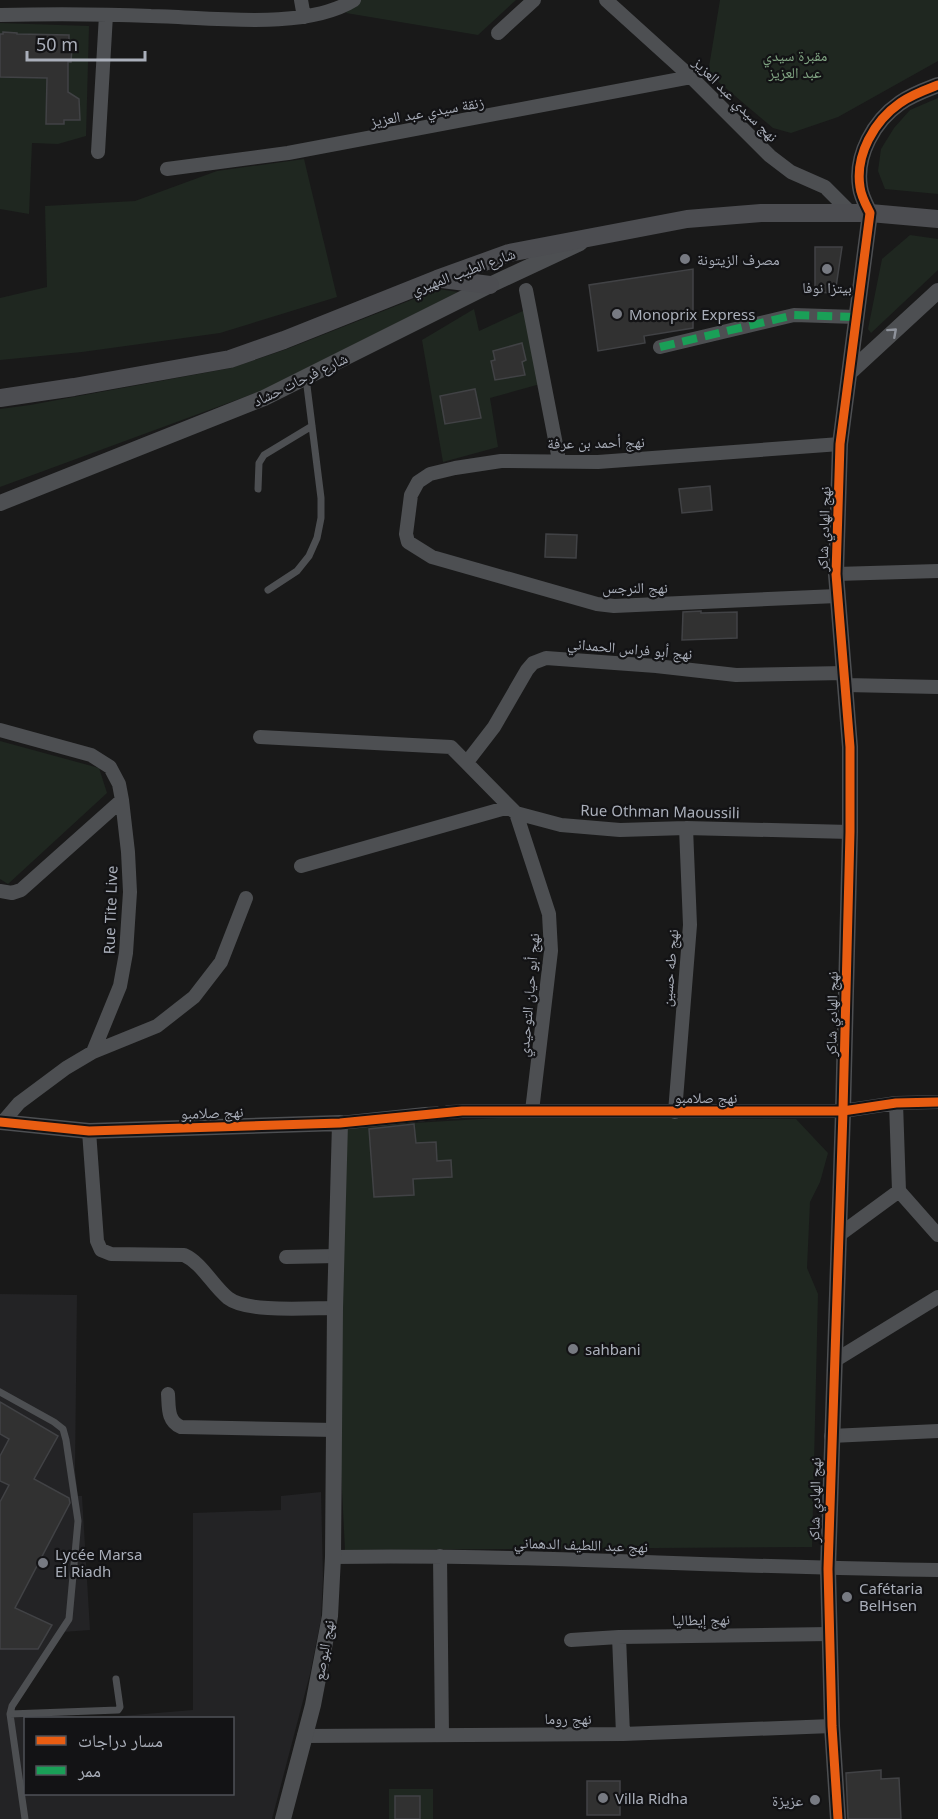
<svg xmlns="http://www.w3.org/2000/svg" width="938" height="1819" viewBox="0 0 938 1819" font-family="'Noto Sans','Noto Naskh Arabic',sans-serif">
<style>
.built{fill:#232325;fill-rule:evenodd}
.green{fill:#1f2720}
.building{fill:#313131;stroke:#414245;stroke-width:1.5}
.lines{fill:none;stroke-linecap:round;stroke-linejoin:round}
.minor-tunnel{stroke:#363739;stroke-width:14;stroke-dasharray:14 7;stroke-linecap:butt}
.service{stroke:#4d4f52;stroke-width:7}
.minor{stroke:#4d4f52;stroke-width:14}
.tertiary{stroke:#4d4f52;stroke-width:16}
.secondary{stroke:#4c4d51;stroke-width:18}
.quiet{stroke:#1a9f57;stroke-width:8;stroke-dasharray:15 8;stroke-linecap:butt}
.cycleway-casing{stroke:#131315;stroke-width:13}
.cycleway{stroke:#e95d12;stroke-width:9}
.oneway{stroke:#8e929b}
.poi-dot{fill:#777a82;stroke:#131315;stroke-width:2}
.labels{text-anchor:middle;dominant-baseline:central;stroke-width:4.5;stroke-linejoin:round;paint-order:stroke}
.park-label{font-size:15px;fill:#81a583;stroke:#131315}
.street-label{font-size:15px;fill:#aaafba;stroke:#131315}
.poi-label{font-size:15px;fill:#aaafba;stroke:#131315;text-anchor:start}
</style>
<rect width="100%" height="100%" fill="#191919"/>
<path class="built" d="M0,1294L77,1295L75,1470L78,1496H82L90,1630L63,1632L12,1712L97,1718L193,1710V1513L281,1510V1496L321,1492L323,1577L321,1619L310,1674L272,1819H0ZM26,1718H232V1794H26Z"/>
<path class="green" d="M356,0H516L478,35L346,13Z
M720,0H938V61L838,117L791,133L773,128L708,73Z
M0,23L89,26L86,136L58,144L32,143L29,214L0,209Z
M938,98V194L885,189L878,171L881,149L894,128L910,110Z
M304,159L337,297L220,333L82,352L0,360V298L47,287L45,206L135,201L217,171Z
M910,235L938,239V270L871,333L868,329L882,259Z
M439,289L458,292L269,388L0,487V409L30,405L231,368L287,349Z
M474,309L479,331L525,310L540,384L490,398L498,447L443,462L422,340Z
M0,741L99,768L107,793L8,884L0,879Z
M530,1116L796,1119L828,1153L820,1182L810,1202L807,1268L818,1294L812,1547L345,1550L339,1430L346,1127Z
M389,1789H433V1819H389Z"/>
<path class="building" d="M3,32L17,33V34L69,35V48H72L71,62H68V92L79,99L80,120H64V124H46L47,78L0,77V34H3Z
M815,247H842L835,294L815,291Z
M693,269V328L644,336L645,343L598,351L589,285Z
M522,343L526,360L522,362L525,375L495,380L491,361L495,360L493,351Z
M475,389L481,418L445,424L440,396Z
M710,486L712,510L682,513L679,489Z
M546,534L577,535L576,558L545,557Z
M701,611V613L737,612V638L682,640L683,612Z
M414,1124L416,1143L436,1142L437,1161L451,1160L452,1177L413,1179L414,1195L374,1197L369,1129Z
M0,1402L58,1436L34,1479L69,1498L70,1503L15,1608L52,1625L38,1649H0V1502L9,1485L0,1481V1456L9,1439L0,1434Z
M881,1770V1779L899,1778L901,1819H848L846,1773Z
M587,1781H620V1815H587Z
M395,1796H420V1819H395Z"/>
<g class="lines">
<path class="minor-tunnel" d="M425,1114L462,1111"/>
<path class="service" d="M258,489L259,463L264,455L312,426
M268,590L297,571L309,556L317,538L321,518V498L306,378
M0,1392L54,1422L63,1429L66,1440L78,1521L69,1619L12,1706L10,1714L25,1819
M10,1714L118,1710L120,1707L116,1679"/>
<path class="minor" d="M301,0L304,17
M606,0L691,77L770,156L791,172L825,187L850,212
M0,15C50,14 101,14 151,16C210,17 304,31 354,0
M498,33L534,0
M98,152L106,15
M167,169L288,153L691,77
M526,290L559,460
M660,347L794,315L856,317
M836,574L938,571
M837,596L614,606L597,604L432,557L408,542L406,534L411,495L418,482L430,474L455,468L501,461L598,462L840,444
M846,685L938,687
M0,730L91,755L110,767L119,784L122,800L128,852L130,892L126,953L120,986L93,1052L66,1068L19,1103L2,1123
M260,737L451,747L516,813L549,914L551,951L532,1111
M467,762L494,727L527,670L533,663L546,658L656,666L736,675L845,673
M301,866L502,809H511L516,813L561,825L620,830L686,828L850,832
M0,891L12,893L21,890L122,800
M93,1052L157,1026L194,997L221,962L246,898
M896,1103L899,1191L938,1235
M462,1111H843L896,1103L938,1102
M675,1112L690,925L686,828
M340,1123L425,1114
M89,1131L97,1241L101,1250L111,1254L184,1255C202,1263 212,1285 228,1298C247,1313 309,1308 335,1308
M839,1235L899,1191
M286,1257L337,1256
M834,1361L938,1297
M168,1394C169,1407 167,1421 181,1427L335,1430
M831,1436L938,1431
M440,1556L442,1735
M333,1557C535,1554 736,1568 938,1570
M619,1637L623,1734
M571,1640L619,1637L830,1634
M304,1736L623,1734L832,1726"/>
<path class="tertiary" d="M850,372L938,291
M0,503L264,398L490,285L580,243
M0,1122L89,1131L340,1123L335,1308L333,1557L330,1616L313,1705L283,1819
M838,1819L832,1726L828,1569L843,1111L850,832V747L836,574L840,444L870,213C866,205 861,196 860,187C855,155 874,121 900,103C911,95 925,90 938,85"/>
<path class="secondary" d="M442,279L490,285
M0,398L74,387L230,359L284,340L437,279L509,253L687,219L761,213H870L938,219"/>
<path class="quiet" d="M660,347L794,315L856,317"/>
<defs>
<path id="cycleway" d="M0,1122L89,1131L340,1123L462,1111H843L896,1103L938,1102
M838,1819L832,1726L828,1569L843,1111L850,832V747L836,574L840,444L870,213C866,205 861,196 860,187C855,155 874,121 900,103C911,95 925,90 938,85"/>
</defs>
<use href="#cycleway" class="cycleway-casing"/>
<use href="#cycleway" class="cycleway"/>
</g>
<defs><path id="oneway-chevron" d="M-2-3.5L2.5 0L-2 3.5" fill="none" stroke-width="1.6" stroke-linecap="round" stroke-linejoin="round" transform="scale(1.5)"/></defs>
<use class="oneway" href="#oneway-chevron" transform="translate(893 332) rotate(-42)"/>
<g class="poi-dot">
<circle cx="685" cy="259" r="6"/>
<circle cx="827" cy="269" r="6"/>
<circle cx="617" cy="314" r="6"/>
<circle cx="573" cy="1349" r="6"/>
<circle cx="43" cy="1563" r="6"/>
<circle cx="847" cy="1597" r="6"/>
<circle cx="603" cy="1798" r="6"/>
<circle cx="815" cy="1800" r="6"/>
</g>
<g class="labels">
<g class="park-label">
<text x="795" y="55">مقبرة سيدي<tspan x="795" dy="17">عبد العزيز</tspan></text>
</g>
<g class="street-label">
<text transform="translate(736 99) rotate(45)">نهج سيدي عبد العزيز</text>
<text transform="translate(427 111) rotate(-10)">زنقة سيدي عبد العزيز</text>
<text transform="translate(463 271) rotate(-20)">شارع الطيب المهيري</text>
<text transform="translate(300 379) rotate(-26)">شارع فرحات حشاد</text>
<text transform="translate(596 442) rotate(-1)">نهج أحمد بن عرفة</text>
<text transform="translate(823 529) rotate(-88)">نهج الهادي شاكر</text>
<text x="635" y="587">نهج النرجس</text>
<text transform="translate(630 648) rotate(5)">نهج أبو فراس الحمداني</text>
<text transform="translate(660 811) rotate(1)">Rue Othman Maoussili</text>
<text transform="translate(110 910) rotate(-88)">Rue Tite Live</text>
<text transform="translate(669 968) rotate(-85)">نهج طه حسين</text>
<text transform="translate(528 995) rotate(-85)">نهج أبو حيان التوحيدي</text>
<text transform="translate(831 1014) rotate(-89)">نهج الهادي شاكر</text>
<text x="706" y="1097">نهج صلامبو</text>
<text transform="translate(212 1112) rotate(-2)">نهج صلامبو</text>
<text transform="translate(814 1500) rotate(-89)">نهج الهادي شاكر</text>
<text transform="translate(581 1544) rotate(2)">نهج عبد اللطيف الدهماني</text>
<text transform="translate(701 1619) rotate(-1)">نهج إيطاليا</text>
<text transform="translate(323 1650) rotate(-80)">نهج البوصع</text>
<text x="568" y="1718">نهج روما</text>
</g>
<g class="poi-label">
<text x="697" y="259">مصرف الزيتونة</text>
<text x="827" y="287" text-anchor="middle">بيتزا نوفا</text>
<text x="629" y="314">Monoprix Express</text>
<text x="585" y="1349">sahbani</text>
<text x="55" y="1554">Lycée Marsa<tspan x="55" dy="17">El Riadh</tspan></text>
<text x="859" y="1588">Cafétaria<tspan x="859" dy="17">BelHsen</tspan></text>
<text x="615" y="1798">Villa Ridha</text>
<text x="803" y="1800" text-anchor="end">عزيزة</text>
</g>
</g>
<rect x="24" y="1717" width="210" height="78" fill="#131315" stroke="#4f5157" stroke-width="1.5"/>
<rect x="36" y="1736" width="30" height="9" fill="#e95d12" stroke="#4f5157" stroke-width="1.5"/>
<text x="78" y="1747" font-size="18" fill="#aaafba">مسار دراجات</text>
<rect x="36" y="1766" width="30" height="9" fill="#1a9f57" stroke="#4f5157" stroke-width="1.5"/>
<text x="78" y="1777" font-size="18" fill="#aaafba">ممر</text>
<path d="M27 51v9h118v-9" fill="none" stroke="#aaafba" stroke-width="3"/>
<text x="36" y="51" font-size="18" fill="#aaafba" stroke="#131315" stroke-width="4.5" paint-order="stroke">50 m</text>
</svg>
